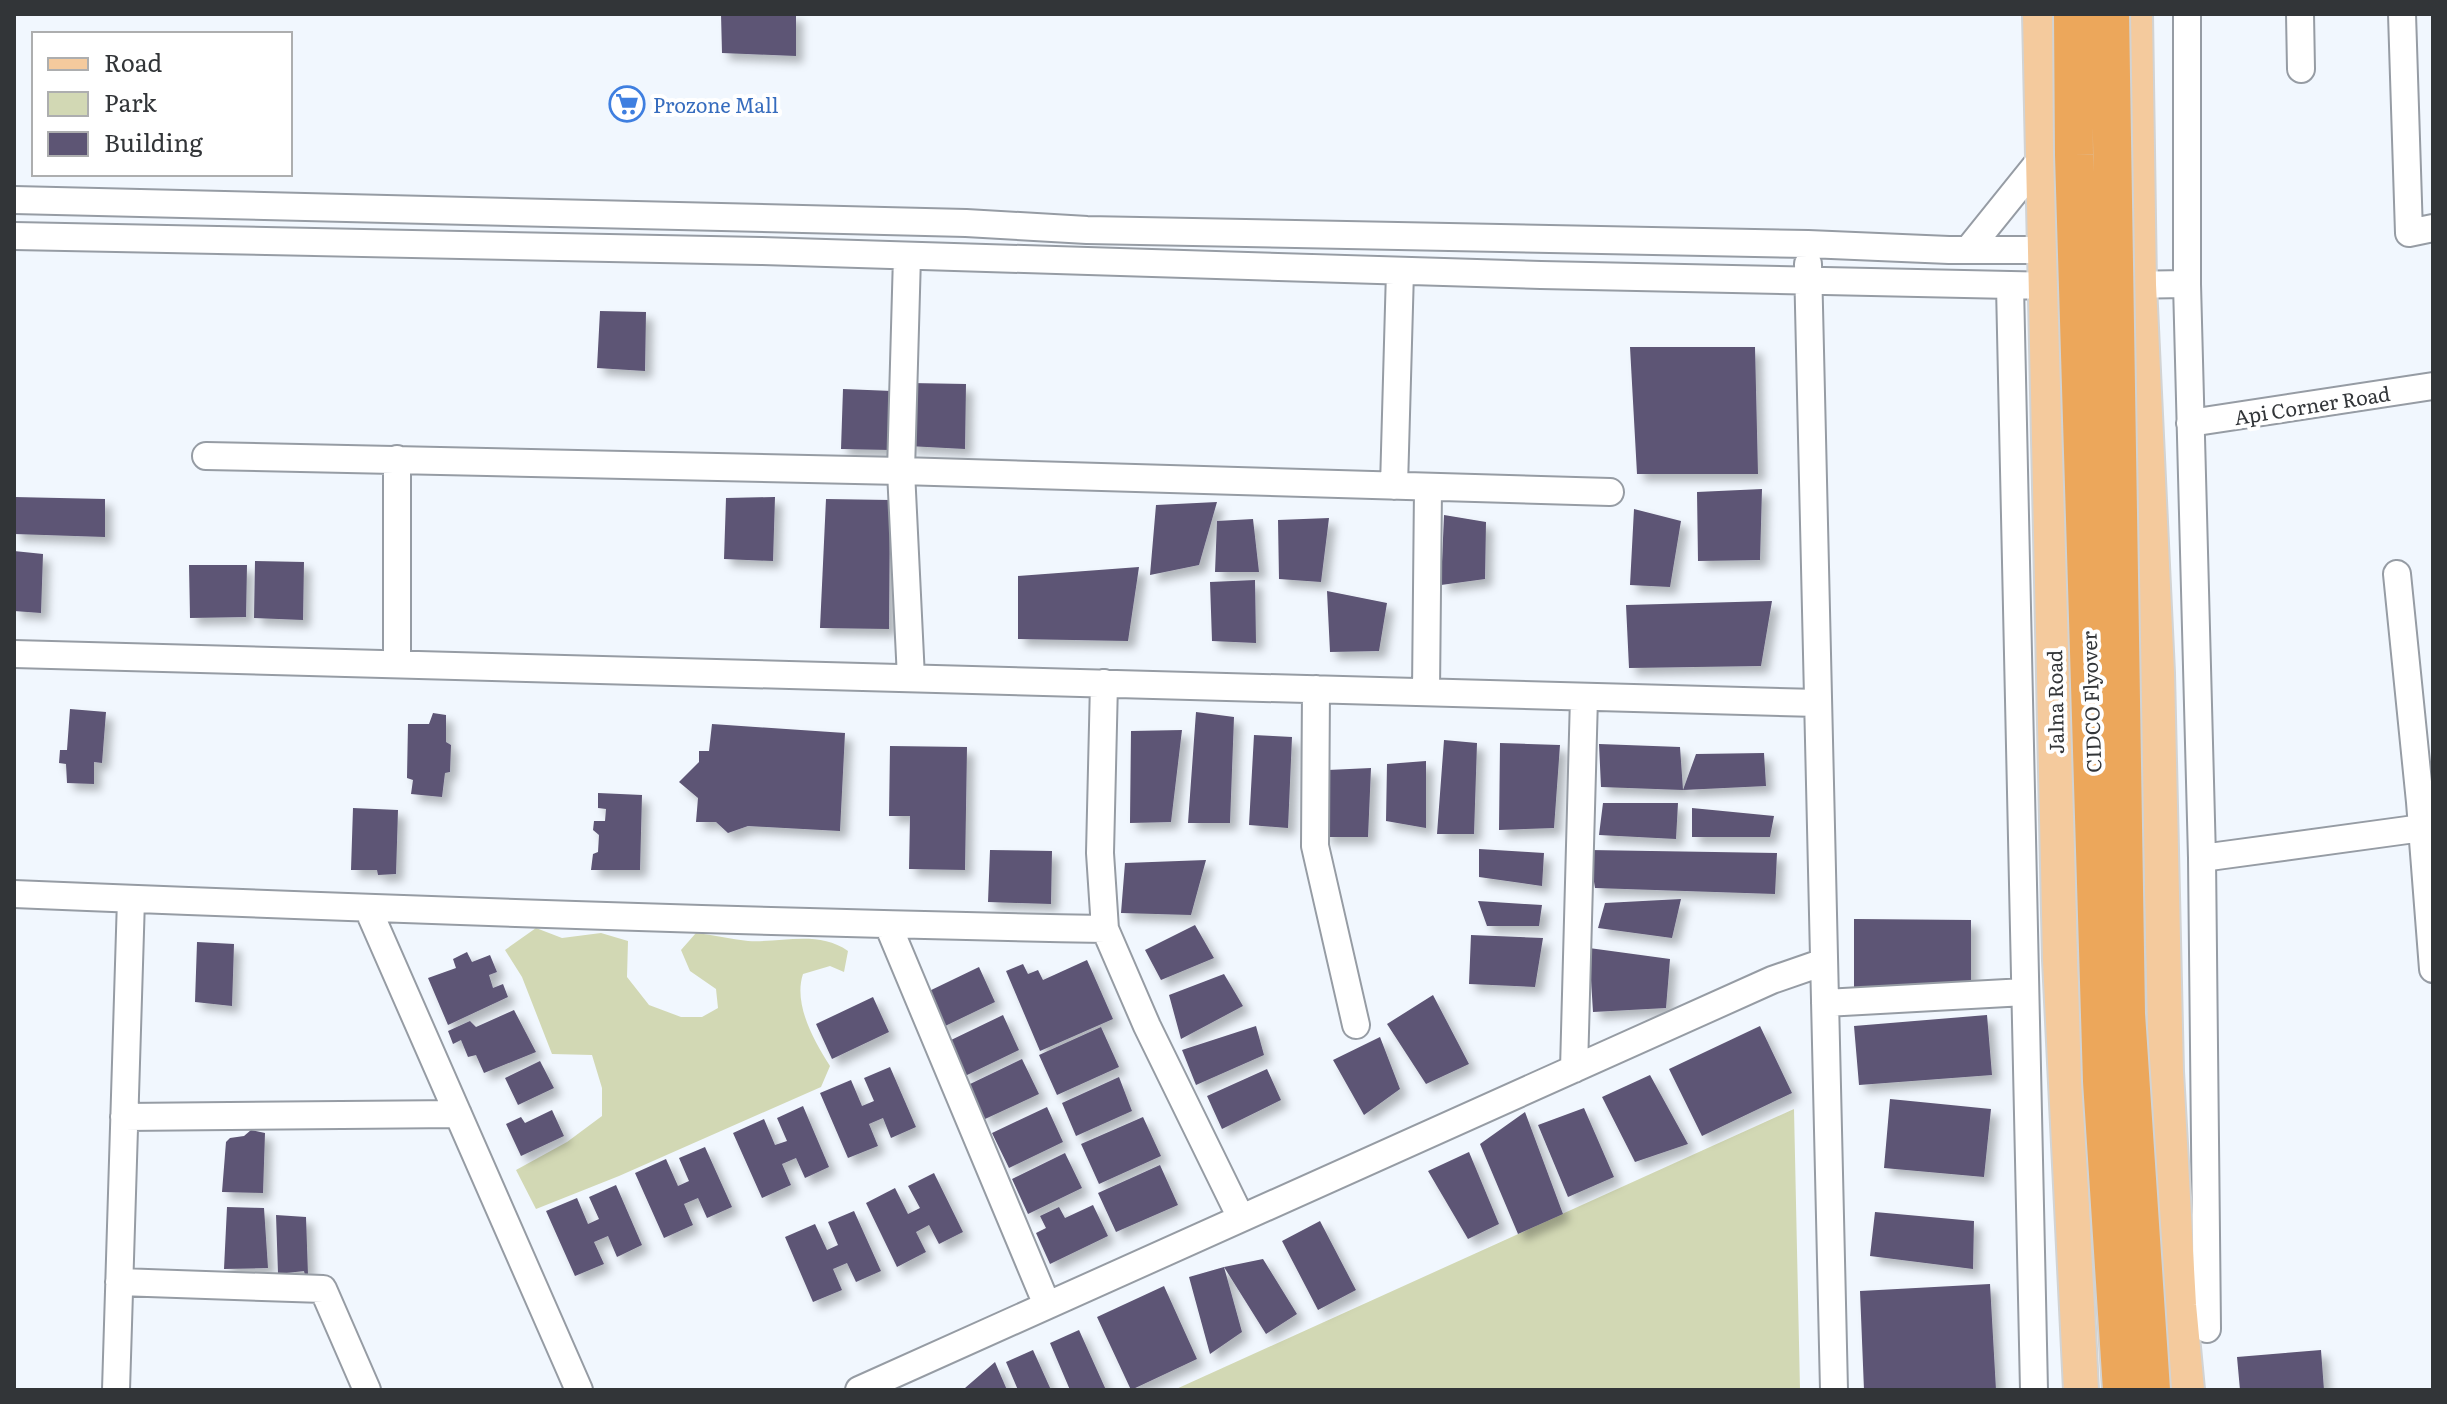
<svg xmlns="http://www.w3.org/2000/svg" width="2447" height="1404" viewBox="0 0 2447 1404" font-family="Literata,serif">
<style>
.green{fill:#d2d8b4}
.building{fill:#5d5574;filter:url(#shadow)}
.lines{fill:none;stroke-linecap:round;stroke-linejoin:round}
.minor-casing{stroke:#969ca4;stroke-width:30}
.major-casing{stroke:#d2d3d3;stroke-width:38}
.minor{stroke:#fff;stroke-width:26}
.major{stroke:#f4ca9d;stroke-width:34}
.highway-bridge-casing{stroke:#d2d3d3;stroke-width:42;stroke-linecap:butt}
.highway-bridge{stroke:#eca75b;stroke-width:38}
.labels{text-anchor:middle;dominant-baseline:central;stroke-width:8;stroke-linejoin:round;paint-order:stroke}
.shop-label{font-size:20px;fill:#366cbe;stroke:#fff;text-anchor:start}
.street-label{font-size:20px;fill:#323538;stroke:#fff}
</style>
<defs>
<filter id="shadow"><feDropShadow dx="7" dy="7" stdDeviation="4" flood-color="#0004"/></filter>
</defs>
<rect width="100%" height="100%" fill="#f1f7fe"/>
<path class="green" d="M536,928L562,938L601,933L628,941L627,977L649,1005L681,1017H702L718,1008L716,989L690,971L681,950L696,933C713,935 731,939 748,941C782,943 818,930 848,951L844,972L830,966L803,974C793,1004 814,1041 830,1066L821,1087L619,1176L536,1209L516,1170L567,1142L602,1116V1088L592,1055L552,1054L522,977L505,950Z
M1794,1109L1800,1390H1174Z"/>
<path class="building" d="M721,14H796V56L722,53Z
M600,311L646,312L645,371L597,368Z
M1630,347H1755L1758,474H1637Z
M910,383L966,384L965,449L908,446Z
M843,389L892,391L890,450L841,449Z
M1762,489L1760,560L1698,561L1697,492Z
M14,497L105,499V537L14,534Z
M775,497L773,561L724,559L726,498Z
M826,499L890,500L889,629L820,628Z
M1217,502L1199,565L1150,575L1156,505Z
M1634,509L1681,521L1670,587L1630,585Z
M1444,515L1486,522L1485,579L1441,585Z
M1329,518L1321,582L1279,579L1278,520Z
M1253,519L1259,572H1215L1217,521Z
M14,551L43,554L41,613L14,611Z
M255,561L304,562L303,620L254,618Z
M189,565H247L246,617L190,618Z
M1139,567L1128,641L1018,639V576Z
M1255,580L1256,643L1212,641L1210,582Z
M1327,591L1387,603L1379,651L1330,652Z
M1772,601L1761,666L1629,668L1626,605Z
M70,709L106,712L102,763L94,762V784L67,783L66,764L59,763L60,750H67Z
M1196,712L1234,717L1230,823H1188Z
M433,713L446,715V742L451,745L450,772L445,773L442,797L411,794L413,780L407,778L408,724H429Z
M712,724L845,733L840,831L748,826L728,833L716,822H696L698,798L679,782L699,762V751H709Z
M1182,730L1171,822L1130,823L1131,731Z
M1254,735L1292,737L1288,828L1249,825Z
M1444,740L1477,743L1474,834H1437Z
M1500,743L1560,745L1554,828L1499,830Z
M1599,744L1680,747L1683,790L1601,787Z
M890,746L967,747L965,870L909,869L910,816H889Z
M1764,753L1766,786L1683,790L1696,754Z
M1426,761V828L1386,821L1387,764Z
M1371,768L1368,837H1324L1328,770Z
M598,793L642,795L640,870H591L593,854L598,852L599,835L593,830L594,821H605L606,809L598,808Z
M1603,803H1678L1676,839L1599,835Z
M353,808L398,810L396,874L378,875L377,870H351Z
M1692,808L1774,816L1770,837H1692Z
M1479,849L1544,853L1542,886L1479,877Z
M990,850L1052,851L1051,904L988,902Z
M1589,850L1777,853L1775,894L1595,888Z
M1206,860L1191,915L1121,913L1125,863Z
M1681,899L1672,938L1598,928L1605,903Z
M1478,901L1542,905L1539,926H1487Z
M1854,919L1971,920V993L1854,992Z
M1195,925L1214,958L1161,980L1145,950Z
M1471,935L1543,938L1535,987L1469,984Z
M197,942L234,944L232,1006L195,1002Z
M1589,948L1670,959L1666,1008L1593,1012Z
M467,952L472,962L490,955L497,972L489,975L493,988L503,984L508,997L448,1025L428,978L456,968L453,959Z
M1087,960L1113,1019L1040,1051L1006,971L1023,964L1028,974L1038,970L1043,980Z
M979,967L995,1002L941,1028L925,993Z
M1224,974L1243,1006L1181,1039L1169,995Z
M1433,995L1469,1064L1426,1084L1387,1024Z
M873,997L889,1032L832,1059L816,1024Z
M514,1010L536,1052L484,1073L476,1055L468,1057L461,1040L453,1044L448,1031L470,1021L476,1027Z
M1003,1015L1019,1050L965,1076L949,1041Z
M1987,1015L1992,1075L1859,1085L1854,1026Z
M1256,1026L1264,1055L1196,1085L1182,1050Z
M1760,1026L1792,1093L1702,1136L1669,1069Z
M1101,1027L1119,1067L1057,1095L1039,1055Z
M1380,1037L1400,1089L1364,1115L1333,1060Z
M1022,1059L1039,1094L985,1119L968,1085Z
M540,1061L554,1088L518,1105L505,1078Z
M890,1067L916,1127L891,1138L883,1118L869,1124L878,1146L848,1158L820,1093L851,1080L862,1106L874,1101L864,1078Z
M1267,1069L1281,1100L1222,1129L1207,1096Z
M1650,1075L1688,1144L1635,1162L1602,1097Z
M1119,1077L1132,1111L1076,1136L1062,1103Z
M1890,1099L1991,1109L1984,1177L1884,1168Z
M803,1106L829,1167L805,1178L796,1158L782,1164L791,1185L762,1198L733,1133L764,1119L775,1145L787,1141L777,1118Z
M1047,1107L1063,1142L1009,1168L992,1133Z
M1584,1108L1614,1177L1568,1197L1538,1125Z
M552,1110L564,1136L521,1156L506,1124L521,1117L525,1123Z
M1525,1112L1563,1214L1518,1234L1480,1144Z
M1143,1117L1161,1156L1099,1184L1081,1144Z
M251,1130L265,1133L263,1193L222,1192L226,1142L230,1138L244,1136Z
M705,1147L732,1207L707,1218L698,1198L684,1204L693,1225L664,1238L635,1173L666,1159L678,1186L689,1181L679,1158Z
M1469,1152L1499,1224L1468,1239L1428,1171Z
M1065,1153L1082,1188L1028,1214L1012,1179Z
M1160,1165L1178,1205L1116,1232L1098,1193Z
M934,1173L963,1232L939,1244L929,1225L916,1232L926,1252L897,1267L866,1203L895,1188L908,1214L920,1208L908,1186Z
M616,1185L642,1245L617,1257L608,1236L594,1242L604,1264L575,1276L546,1211L577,1198L588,1224L599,1219L589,1197Z
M1093,1205L1108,1236L1050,1264L1036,1233L1046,1228L1040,1216L1059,1207L1065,1218Z
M227,1207L264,1208L268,1268L224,1269Z
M854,1211L881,1271L856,1282L847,1263L833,1269L842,1290L813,1302L785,1237L815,1224L827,1250L838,1245L828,1222Z
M1875,1212L1974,1221L1973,1269L1870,1256Z
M276,1215L306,1217L308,1275H305L304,1271L278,1274Z
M1320,1221L1356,1290L1318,1310L1282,1241Z
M1263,1259L1297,1314L1266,1334L1224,1267L1242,1332L1210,1354L1189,1277L1224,1267Z
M1990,1284L1996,1390H1864L1860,1291Z
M1164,1286L1197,1359L1131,1390L1097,1317Z
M1079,1330L1106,1390H1070L1050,1343Z
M1033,1350L1051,1390H1018L1006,1362Z
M2321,1350L2324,1390H2240L2237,1357Z
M995,1362L1007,1390H966L965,1388Z"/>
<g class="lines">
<defs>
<path id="minor" d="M2187,14V284L2202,858L2207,1329
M2300,14L2301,69
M2402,14L2409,233L2433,228
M14,200L966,223L1087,230L1808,244L1949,250H2062
M14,236L761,251L1541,275L2062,286
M1968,250L2042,158
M907,256L901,471L911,678
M1808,264L1834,1390
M2121,285L2187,284
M2010,286L2034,1390
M2190,423L2433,386
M206,456L901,471L1610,492
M397,459V663
M1394,486L1400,271
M2397,574L2420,802L2433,969
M14,654L1818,703
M1104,683L1100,853L1105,929L1147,1026L1241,1218
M1316,689L1315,846L1356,1025
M1426,692L1428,488
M2202,858L2422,828
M14,894C377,909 741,922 1105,929
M368,909L579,1390
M888,925L1047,1305
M1825,1003L2025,992
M1574,1069L1584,697
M124,1117L458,1114
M119,1282L323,1289L367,1390
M116,1390L131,899
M859,1390L1772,980L1824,962"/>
<path id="major" d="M2040,14L2060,960L2081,1390
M2135,14L2139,285L2157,673L2166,1072L2179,1305L2187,1390"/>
</defs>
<use href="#minor" class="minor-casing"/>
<use href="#major" class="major-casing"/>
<use href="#minor" class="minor"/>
<use href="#major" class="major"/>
<defs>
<path id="highway-bridge" d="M2073,14L2074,155L2102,1081L2122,1390
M2110,14L2126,1014L2151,1390"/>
</defs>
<use href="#highway-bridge" class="highway-bridge-casing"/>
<use href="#highway-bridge" class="highway-bridge"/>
</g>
<defs>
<symbol id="supermarket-ring" viewBox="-11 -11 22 22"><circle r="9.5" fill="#fff" stroke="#3f7fe0" stroke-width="1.5"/><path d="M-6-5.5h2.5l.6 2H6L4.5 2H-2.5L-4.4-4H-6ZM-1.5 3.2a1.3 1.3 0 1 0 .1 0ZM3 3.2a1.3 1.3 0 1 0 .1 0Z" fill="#3f7fe0"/></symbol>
</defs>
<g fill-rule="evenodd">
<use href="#supermarket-ring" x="607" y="84" width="40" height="40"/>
</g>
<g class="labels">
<g class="shop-label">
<text x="653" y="104">Prozone Mall</text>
</g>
<g class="street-label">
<text transform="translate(2312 404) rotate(-9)">Api Corner Road</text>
<text transform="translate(2054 702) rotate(-91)">Jalna Road</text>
<text transform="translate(2090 702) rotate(-92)">CIDCO Flyover</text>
</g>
</g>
<rect width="2447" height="1404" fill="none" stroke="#323538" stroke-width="32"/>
<rect x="32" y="32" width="260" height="144" fill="#ffffff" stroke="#adaeaf" stroke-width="2"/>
<rect x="48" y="58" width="40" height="12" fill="#f4ca9d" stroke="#adaeaf" stroke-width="2"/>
<text x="104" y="72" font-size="24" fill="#323538">Road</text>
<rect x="48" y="92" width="40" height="24" fill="#d2d8b4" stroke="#adaeaf" stroke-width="2"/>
<text x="104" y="112" font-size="24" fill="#323538">Park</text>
<rect x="48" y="132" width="40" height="24" fill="#5d5574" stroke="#adaeaf" stroke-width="2"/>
<text x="104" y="152" font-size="24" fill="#323538">Building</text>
</svg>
